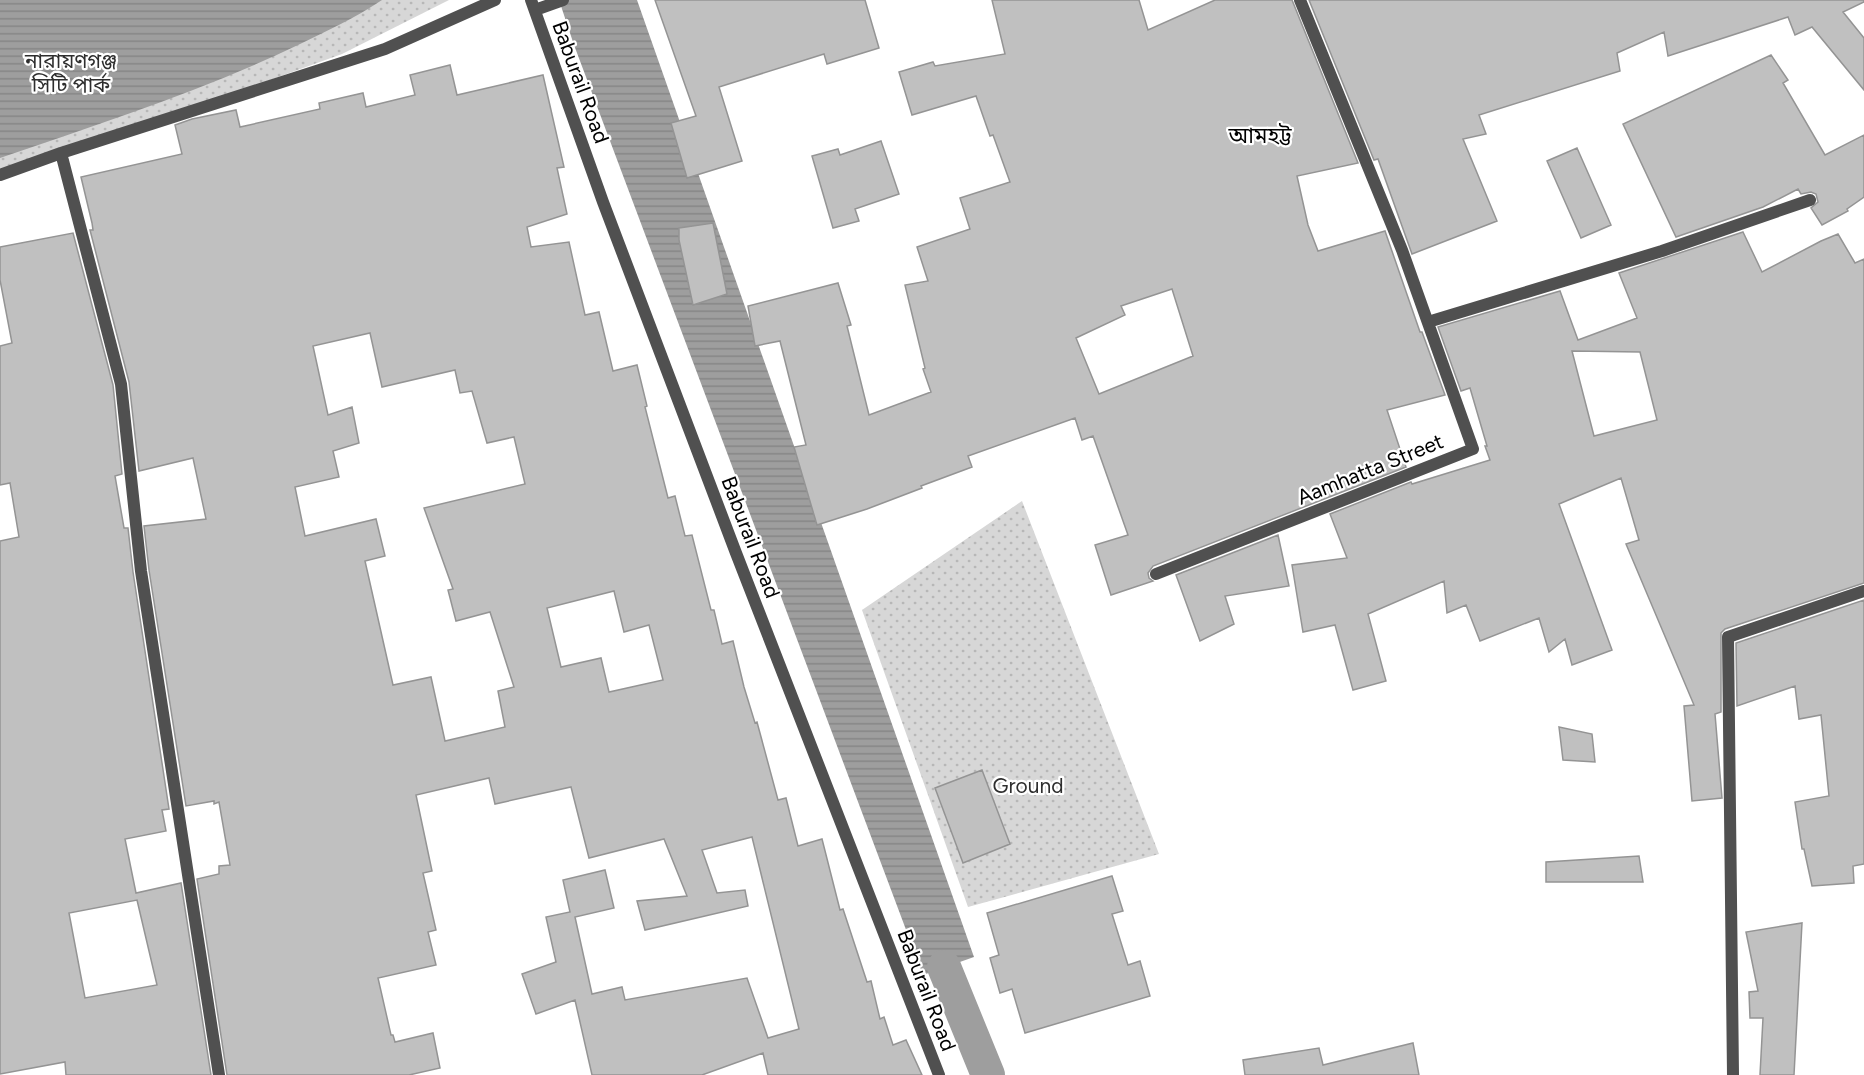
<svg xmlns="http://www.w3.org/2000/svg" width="1864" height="1075" viewBox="0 0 1864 1075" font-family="Figtree,'Noto Sans Bengali',sans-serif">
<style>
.grass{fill:url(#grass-dots)}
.water{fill:url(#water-rules)}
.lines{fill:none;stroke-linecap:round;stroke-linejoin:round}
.canal{stroke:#9e9e9e;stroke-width:34}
.building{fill:#c0c0c0;stroke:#949494;stroke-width:1.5;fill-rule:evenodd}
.street{stroke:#505050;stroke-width:12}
.labels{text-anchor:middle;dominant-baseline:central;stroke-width:4.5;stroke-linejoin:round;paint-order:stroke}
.park-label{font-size:21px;fill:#2e2e2e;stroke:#fff}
.street-label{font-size:21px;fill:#000;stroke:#fff}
.neighbourhood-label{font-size:22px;fill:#000;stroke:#fff}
</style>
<defs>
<pattern id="grass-dots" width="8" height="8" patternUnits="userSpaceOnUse" patternTransform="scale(1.5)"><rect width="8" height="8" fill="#d7d7d7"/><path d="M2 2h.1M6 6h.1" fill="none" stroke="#b7b7b7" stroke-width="1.8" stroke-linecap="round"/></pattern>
<pattern id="water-rules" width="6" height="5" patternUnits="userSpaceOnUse" patternTransform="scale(1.5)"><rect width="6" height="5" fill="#9e9e9e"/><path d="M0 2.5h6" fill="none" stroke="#868686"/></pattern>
</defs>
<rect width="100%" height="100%" fill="#fff"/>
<path class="grass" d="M0,0H449L342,54L201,105L0,170Z
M1022,501L1159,854L968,907L862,610Z"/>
<path class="water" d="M0,0H382C355,18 327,31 298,45C202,91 101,123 0,158Z
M559,0H637L974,957L923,975L574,45Z"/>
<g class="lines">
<path class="canal" d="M944,967L988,1075"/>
</g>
<path class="building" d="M655,0H865L879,48L827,64L824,54L719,87L742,161L687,178L671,123L696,116Z
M992,0H1139L1148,30L1215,0H1292L1358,163L1297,176L1308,225L1318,251L1385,231L1420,332H1422L1445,395L1387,410L1406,467L1153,566L1148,573L1149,578L1153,581L1111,595L1095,545L1128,535L1093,436L1082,440L1075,418L968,456L972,467L921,486L922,488L867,509L817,525L794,447L806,445L780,341L755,346L748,306L838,283L851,325L847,326L869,415L931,392L923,369L925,368L905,285L928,281L917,247L970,229L960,198L1010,182L993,135L990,136L976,96L912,115L899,72L933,62L935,66L1005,54ZM1172,289L1193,356L1099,394L1076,338L1125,315L1121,306Z
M1309,0H1864V2L1843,12L1864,38V90L1812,27L1795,35L1788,17L1668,56L1664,32L1617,53L1620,71L1479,115L1486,134L1463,139L1497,221L1412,254L1378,159L1374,160Z
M1771,55L1788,80L1783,83L1825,155L1864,135V197L1847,209L1848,211L1822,225L1811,208L1818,202L1816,194L1811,192L1801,194L1798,189L1763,207L1676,237L1623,124Z
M450,65L457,95L543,75L564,167L557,168L567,214L527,227L531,247L569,242L585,315L599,312L613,371L637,365L647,406L645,407L668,498L675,496L685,536L692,535L711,610H714L722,644L733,641L744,687L755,723L757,722L778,800L786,798L798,846L822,839L840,910L843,909L867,982L871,981L880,1019L884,1017L893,1045L906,1040L922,1075H768L763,1053L702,1075H592L575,1000L536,1014L522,974L556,962L546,917L570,912L563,880L605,870L614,908L575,917L592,994L622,987L625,1000L747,978L768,1038L799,1029L752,837L702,850L717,893L745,890L748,906L645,930L637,901L687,896L664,839L589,858L571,787L495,804L489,778L416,795L432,871L423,873L436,930L428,932L436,965L378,978L391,1035H393L395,1042L433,1033L440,1068L409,1075H227L197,879L219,874V866L230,865L219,802L214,804V801L186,806L149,570L144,526L206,519L193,458L139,471L129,382L90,230H93L92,223L81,177L182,154L175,125L192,119L236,110L240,127L320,109L319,103L363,93L366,107L415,95L410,75ZM370,333L382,387L455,370L460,393L472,391L487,443L514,437L525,484L424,508L453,589L448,590L456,621L490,612L514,687L498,691L505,727L445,741L431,677L393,685L365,561L385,556L376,519L305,536L295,487L339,477L333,451L359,443L352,407L328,415L313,346ZM614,591L624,632L649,625L663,680L609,692L601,658L561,667L547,608Z
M881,141L899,194L855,209L859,221L833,228L812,156L838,149L840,155Z
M1577,148L1611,225L1581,238L1547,161Z
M713,223L727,294L693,305L679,240V228Z
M1743,232L1762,272L1821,241L1838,234L1855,263L1864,259V583L1725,629L1721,633V712L1715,714L1722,798L1692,801L1684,706L1694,705L1626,544L1639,540L1621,478L1559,504L1612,650L1572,665L1565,639L1549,652L1539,618L1480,641L1466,605L1447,613L1444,581L1368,614L1386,681L1353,690L1335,625L1303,632L1292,565L1347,558L1330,514L1411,482L1412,484L1490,460L1485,446H1487L1470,388L1461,391L1438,327L1560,291L1578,340L1637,318L1619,273ZM1572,351L1640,352L1657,420L1594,436Z
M73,233L113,385L122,474L115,476L124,528H128L133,572L169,809L162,810L166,831L125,839L136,893L181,883L211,1075H66L65,1062L0,1074V541L19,537L10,483L0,485V346L12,343L0,280V247ZM137,900L157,985L85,998L69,913Z
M1278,535L1289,586L1225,596L1234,624L1200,641L1176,575Z
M1864,600V864L1853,866L1854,883L1812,886L1804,849H1802L1795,802L1829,796L1821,715L1799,719L1795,686L1737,706L1736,643Z
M1559,727L1592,734L1595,762L1563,760Z
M982,770L1010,844L963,863L935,788Z
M1639,856L1643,882H1546V862Z
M1112,876L1123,911L1112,914L1128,965L1140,961L1150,996L1025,1033L1012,989L1000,993L990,958L999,955L987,913Z
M1802,923L1794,1075H1760L1763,1018H1750L1749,992L1758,991L1746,932Z
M1413,1043L1419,1075H1245L1243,1060L1319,1048L1323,1065Z"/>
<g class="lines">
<path class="street" d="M531,0L603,202L736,553L939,1075
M535,10L563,0
M61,153L121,384L141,571L219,1075
M0,175L61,153L385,49L495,0
M1428,322L1662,251L1810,200
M1156,574L1473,449L1402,250L1300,0
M1733,1075L1728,637L1864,591"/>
</g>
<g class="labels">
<g class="park-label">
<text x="71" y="60">নারায়ণগঞ্জ<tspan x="71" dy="24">সিটি পার্ক</tspan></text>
<text x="1028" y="785">Ground</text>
</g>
<g class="street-label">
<text transform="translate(581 82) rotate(70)">Baburail Road</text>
<text transform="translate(1370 469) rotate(-22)">Aamhatta Street</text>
<text transform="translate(751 537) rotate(69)">Baburail Road</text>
<text transform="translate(927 990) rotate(69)">Baburail Road</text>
</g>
<g class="neighbourhood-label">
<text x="1260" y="135">আমহট্ট</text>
</g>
</g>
</svg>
